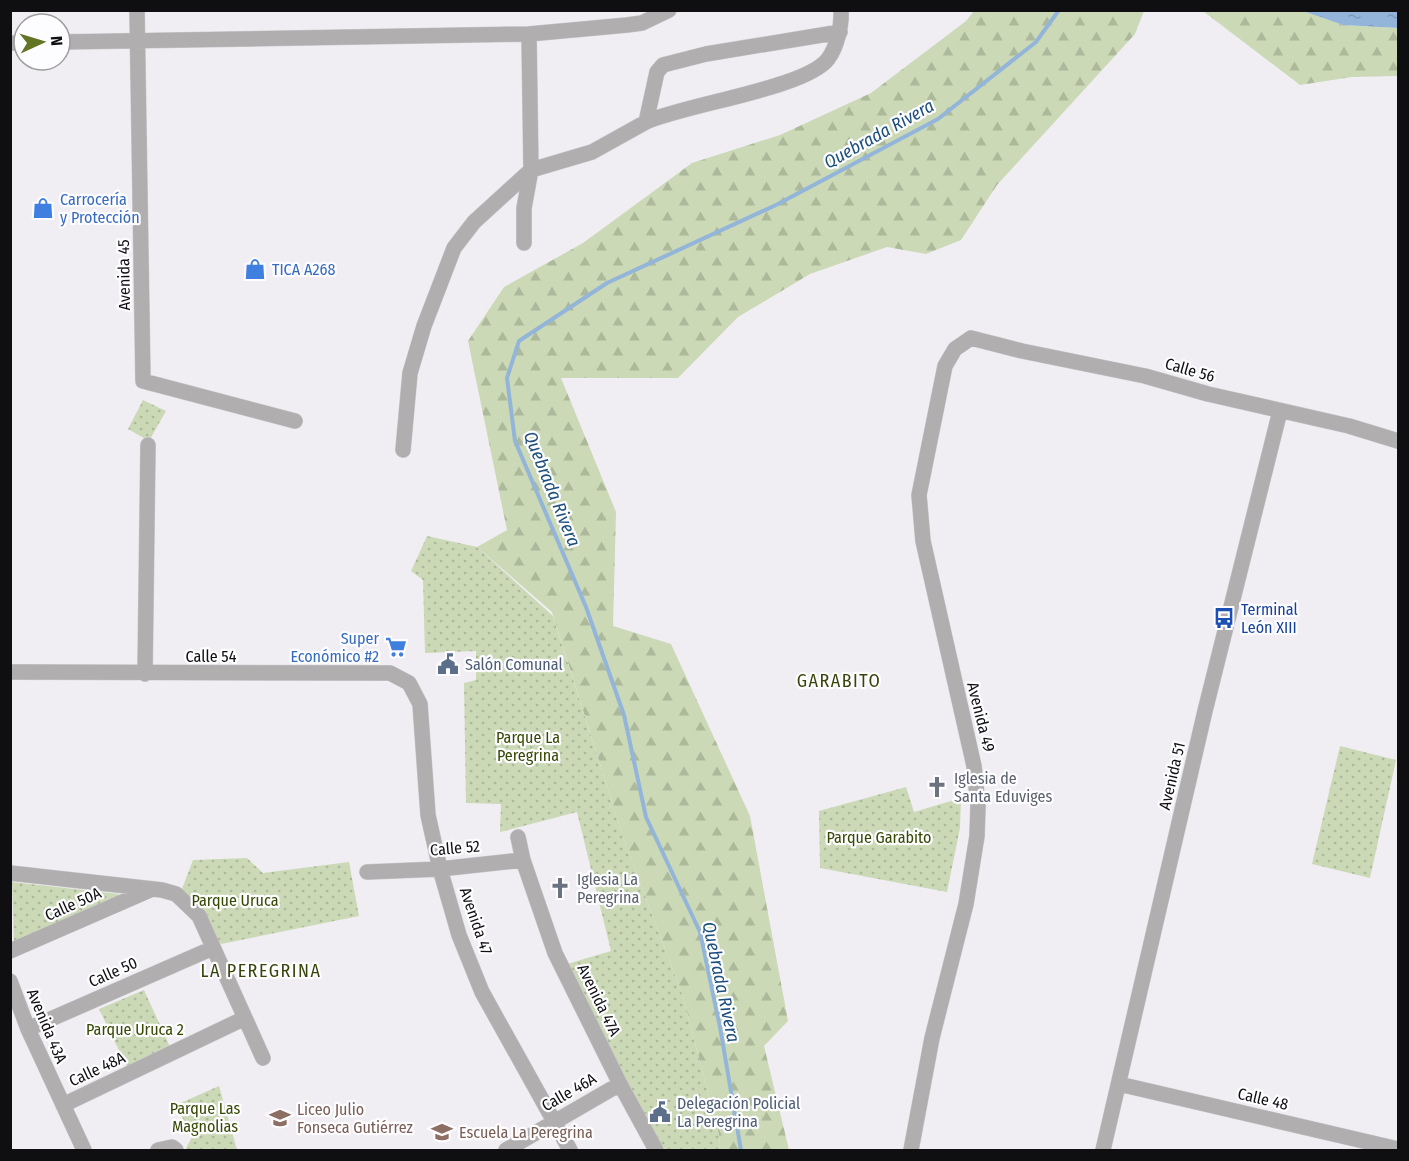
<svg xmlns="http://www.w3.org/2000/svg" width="1409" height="1161" viewBox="0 0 1409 1161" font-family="'Fira Sans Condensed',sans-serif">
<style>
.forest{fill:url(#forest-firs)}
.park{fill:url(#park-dots)}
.water{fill:url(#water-ripples)}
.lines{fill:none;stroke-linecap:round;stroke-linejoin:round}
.stream{stroke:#93b5d9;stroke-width:4}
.minor-casing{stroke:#cccacf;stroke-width:16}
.minor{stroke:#b0aeae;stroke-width:15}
.labels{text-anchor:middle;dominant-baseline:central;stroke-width:4.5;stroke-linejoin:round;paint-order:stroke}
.shop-label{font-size:16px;fill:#366cbe;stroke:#fdfcff;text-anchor:start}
.street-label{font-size:16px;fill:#0f0e10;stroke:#fdfcff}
.transit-label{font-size:16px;fill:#164399;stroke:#fdfcff;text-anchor:start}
.service-label{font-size:16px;fill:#4e5e75;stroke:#fdfcff;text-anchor:start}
.park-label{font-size:16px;fill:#354902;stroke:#fdfcff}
.worship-label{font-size:16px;fill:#5b616d;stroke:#fdfcff;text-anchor:start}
.education-label{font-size:16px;fill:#785e54;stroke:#fdfcff;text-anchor:start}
.water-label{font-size:18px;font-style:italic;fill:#1c4f7c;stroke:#fdfcff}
.neighbourhood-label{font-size:18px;letter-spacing:1.5px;fill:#37440a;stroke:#fdfcff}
</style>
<defs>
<pattern id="forest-firs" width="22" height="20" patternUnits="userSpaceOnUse" patternTransform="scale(1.5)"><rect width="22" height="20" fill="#cbd9b6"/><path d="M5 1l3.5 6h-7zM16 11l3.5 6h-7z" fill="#adb99b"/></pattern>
<pattern id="park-dots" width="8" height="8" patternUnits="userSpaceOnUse" patternTransform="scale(1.5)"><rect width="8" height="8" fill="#cbd9b6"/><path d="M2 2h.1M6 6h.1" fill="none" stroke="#adb99b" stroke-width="1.8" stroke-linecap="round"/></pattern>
<pattern id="water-ripples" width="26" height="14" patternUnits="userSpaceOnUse" patternTransform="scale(1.5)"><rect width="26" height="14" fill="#93b5d9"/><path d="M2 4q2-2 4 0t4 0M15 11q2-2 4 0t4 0" fill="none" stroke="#7e9ab9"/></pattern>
</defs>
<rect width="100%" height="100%" fill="#f0eef3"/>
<path class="forest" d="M974,11H1144L1135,34L997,185L961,240L926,254L887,247L810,274L738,317L678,378H561L616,512L613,626L671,644L750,816L788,1021L764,1046L789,1150H720L719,1135L683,997L624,840L552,612L477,547L507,530L468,341L504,287L583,243L692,163L780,135L871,93L966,21Z
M1203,11H1303L1343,25L1398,28V76L1352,77L1300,85Z"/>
<path class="park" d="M143,400L166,411L149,441L128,429Z
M427,536L477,547L553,616L624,840L683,997L719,1135L720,1150H665L630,1092L567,964L611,951L577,812L500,832L501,804L466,803L464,683L476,680V651L425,653L423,580L411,571Z
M1340,746L1396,760L1370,878L1312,864Z
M906,787L914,812L961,798L960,828L947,892L820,868L819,811Z
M247,858L263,873L349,862L359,916L221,944L180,894L193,860Z
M12,882L119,894L111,903L14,945Z
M144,990L171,1049L128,1069L99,1009Z
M219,1086L237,1150H185L192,1137L176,1105Z"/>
<path class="water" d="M1303,11H1398V28L1343,25Z"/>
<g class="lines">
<path class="stream" d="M741,1150L720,1027L700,932L646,817L624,715L586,607L515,441L507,378L519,341L607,283L776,205L938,119L1036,42L1059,10"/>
<defs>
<path id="minor" d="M137,10L143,381L295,421
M60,42L529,34L627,25L642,23L669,10
M10,43H24
M646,122C687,104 806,88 828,59C837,47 842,25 841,10
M524,243V208L531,170L529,34
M403,450L410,373L424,326L454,248L474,222L531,170L592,152L646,122L657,72L663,65L706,54L840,32
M10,672L390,673L409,683L420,704L428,815L440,869L459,935L482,992L570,1150
M145,674L148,445
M523,860L555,953L620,1084L656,1150
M367,872L440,869L523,860L518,837
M10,873L162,890L176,894L199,916L263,1058
M10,951L150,890
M10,981L28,1029L84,1150
M28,1029L213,948
M1119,1084L1398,1149
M63,1105L245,1018
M158,1150L172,1147L176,1150
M506,1150L620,1084
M911,1150L932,1038L966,904L977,836L978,806L974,766L923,541L919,495L945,366L955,349L971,338L1022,351L1145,376L1208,394L1349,426L1398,441
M1103,1150L1205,711L1280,411"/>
</defs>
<use href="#minor" class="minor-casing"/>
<use href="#minor" class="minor"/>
</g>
<defs>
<symbol id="shop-bare" viewBox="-9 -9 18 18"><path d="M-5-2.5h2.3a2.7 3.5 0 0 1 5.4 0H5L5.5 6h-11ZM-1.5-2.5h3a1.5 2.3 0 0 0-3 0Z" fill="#3f7fe0" stroke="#fdfcff" stroke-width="2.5" paint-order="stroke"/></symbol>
<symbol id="bus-bare" viewBox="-9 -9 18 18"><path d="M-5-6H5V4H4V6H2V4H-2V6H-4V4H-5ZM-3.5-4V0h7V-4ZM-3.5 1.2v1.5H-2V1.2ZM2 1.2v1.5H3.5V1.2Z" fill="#1a4fb4" stroke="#fdfcff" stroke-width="2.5" paint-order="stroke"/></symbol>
<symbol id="supermarket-bare" viewBox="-9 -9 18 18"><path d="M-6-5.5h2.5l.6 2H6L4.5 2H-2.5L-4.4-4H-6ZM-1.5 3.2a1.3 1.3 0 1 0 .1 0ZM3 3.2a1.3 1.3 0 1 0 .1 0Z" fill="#3f7fe0" stroke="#fdfcff" stroke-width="2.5" paint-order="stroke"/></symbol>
<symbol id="civic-bare" viewBox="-9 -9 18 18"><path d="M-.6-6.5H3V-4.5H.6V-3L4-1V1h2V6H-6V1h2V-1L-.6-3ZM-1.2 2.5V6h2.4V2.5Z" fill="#5c6f8a" stroke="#fdfcff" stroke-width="2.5" paint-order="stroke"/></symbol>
<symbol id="church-bare" viewBox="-9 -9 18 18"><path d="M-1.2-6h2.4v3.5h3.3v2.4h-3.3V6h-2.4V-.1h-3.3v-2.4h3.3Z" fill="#6b7280" stroke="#fdfcff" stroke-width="2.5" paint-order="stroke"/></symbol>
<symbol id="school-bare" viewBox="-9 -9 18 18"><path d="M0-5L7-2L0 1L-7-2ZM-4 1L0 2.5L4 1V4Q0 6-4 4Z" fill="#8d6e63" stroke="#fdfcff" stroke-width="2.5" paint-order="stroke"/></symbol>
</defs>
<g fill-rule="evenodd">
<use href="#shop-bare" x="28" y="193" width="30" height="30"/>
<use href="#shop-bare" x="240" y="254" width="30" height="30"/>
<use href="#bus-bare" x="1209" y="603" width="30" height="30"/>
<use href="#supermarket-bare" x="381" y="632" width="30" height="30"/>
<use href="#civic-bare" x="433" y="649" width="30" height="30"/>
<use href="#church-bare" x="922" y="772" width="30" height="30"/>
<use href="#church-bare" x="545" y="873" width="30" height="30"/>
<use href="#civic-bare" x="645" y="1097" width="30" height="30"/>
<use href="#school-bare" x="265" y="1103" width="30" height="30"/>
<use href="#school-bare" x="427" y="1117" width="30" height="30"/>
</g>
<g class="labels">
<g class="shop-label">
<text x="60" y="199">Carrocería<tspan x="60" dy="18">y Protección</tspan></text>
<text x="272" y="269">TICA A268</text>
<text x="379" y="638" text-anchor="end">Super<tspan x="379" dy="18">Económico #2</tspan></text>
</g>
<g class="street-label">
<text transform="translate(124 275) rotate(-91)">Avenida 45</text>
<text transform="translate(1190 370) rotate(16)">Calle 56</text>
<text x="211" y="656">Calle 54</text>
<text transform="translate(981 717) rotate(76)">Avenida 49</text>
<text transform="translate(1172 776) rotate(-77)">Avenida 51</text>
<text transform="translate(455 848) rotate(-5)">Calle 52</text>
<text transform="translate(73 904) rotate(-24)">Calle 50A</text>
<text transform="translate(476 921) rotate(71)">Avenida 47</text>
<text transform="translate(113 972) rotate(-24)">Calle 50</text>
<text transform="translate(599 1000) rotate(64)">Avenida 47A</text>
<text transform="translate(47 1026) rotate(67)">Avenida 43A</text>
<text transform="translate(97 1069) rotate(-25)">Calle 48A</text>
<text transform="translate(569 1092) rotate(-30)">Calle 46A</text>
<text transform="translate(1263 1099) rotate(13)">Calle 48</text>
</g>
<g class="transit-label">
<text x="1241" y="609">Terminal<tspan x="1241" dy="18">León XIII</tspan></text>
</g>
<g class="service-label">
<text x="465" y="664">Salón Comunal</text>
<text x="677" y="1103">Delegación Policial<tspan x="677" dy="18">La Peregrina</tspan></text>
</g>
<g class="park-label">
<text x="528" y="737">Parque La<tspan x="528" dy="18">Peregrina</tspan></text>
<text x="879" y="837">Parque Garabito</text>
<text x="235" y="900">Parque Uruca</text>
<text x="135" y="1029">Parque Uruca 2</text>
<text x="205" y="1108">Parque Las<tspan x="205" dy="18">Magnolias</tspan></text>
</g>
<g class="worship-label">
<text x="954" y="778">Iglesia de<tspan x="954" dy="18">Santa Eduviges</tspan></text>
<text x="577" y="879">Iglesia La<tspan x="577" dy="18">Peregrina</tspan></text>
</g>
<g class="education-label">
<text x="297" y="1109">Liceo Julio<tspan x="297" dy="18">Fonseca Gutiérrez</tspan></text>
<text x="459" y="1132">Escuela La Peregrina</text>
</g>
<g class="water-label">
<text transform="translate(879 134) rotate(-29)">Quebrada Rivera</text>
<text transform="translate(552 489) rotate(68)">Quebrada Rivera</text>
<text transform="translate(721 982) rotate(78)">Quebrada Rivera</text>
</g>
<g class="neighbourhood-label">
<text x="839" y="681">GARABITO</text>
<text x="261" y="971">LA PEREGRINA</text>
</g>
</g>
<rect width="1409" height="1161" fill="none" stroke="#0f0e10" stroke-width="24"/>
<g transform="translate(42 42) rotate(86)"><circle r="28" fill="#fdfcff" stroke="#9e9d9f" stroke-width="1.5"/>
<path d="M0-4.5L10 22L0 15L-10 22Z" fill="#617524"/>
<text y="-9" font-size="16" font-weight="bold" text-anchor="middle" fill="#0f0e10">N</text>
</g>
</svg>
